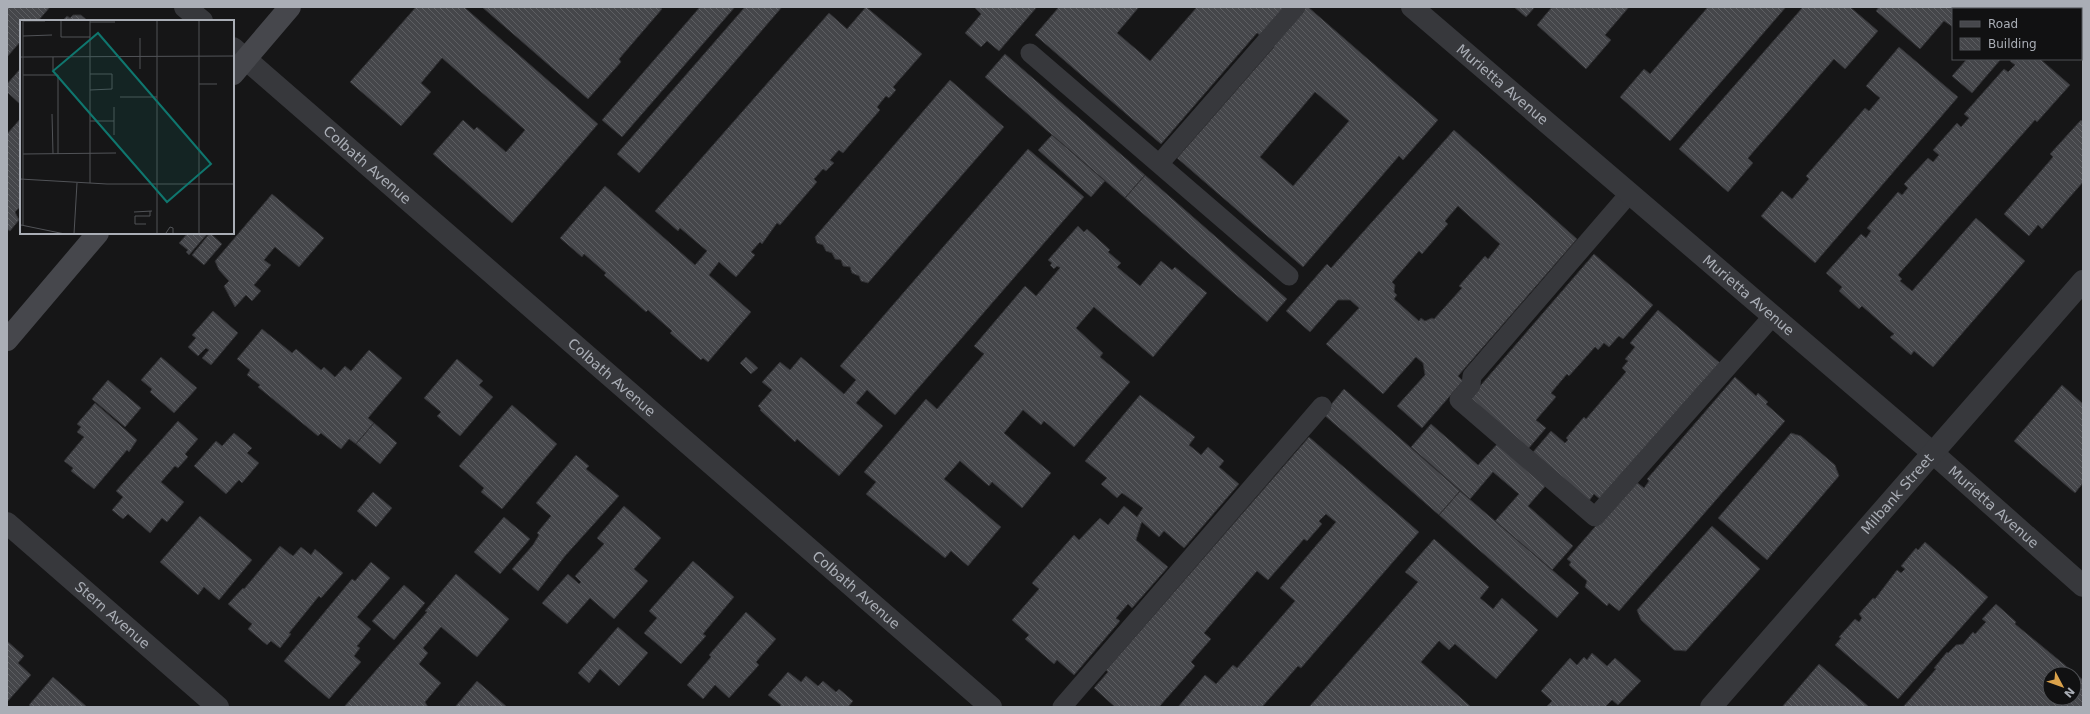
<svg xmlns="http://www.w3.org/2000/svg" width="2090" height="714" viewBox="0 0 2090 714" font-family="'DejaVu Sans',sans-serif">
<style>
.building{fill:url(#building-back-hatch);stroke:#303033;fill-rule:evenodd}
.lines{fill:none;stroke-linecap:round;stroke-linejoin:round}
.service{stroke:#37383c;stroke-width:19}
.minor{stroke:#37383c;stroke-width:22}
.secondary{stroke:#46474c;stroke-width:22}
.labels{text-anchor:middle;dominant-baseline:central;stroke-width:3;stroke-linejoin:round;paint-order:stroke}
.street-label{font-size:14px;fill:#aaaeb6;stroke:#111112}
.inset-road{fill:none;stroke:#515357;stroke-width:1}
.view{fill:#0f766e;fill-opacity:0.15;stroke:#0f766e;stroke-width:2}
.inset-edge{fill:none;stroke:#aaaeb6;stroke-width:2}
</style>
<defs>
<pattern id="building-back-hatch" width="6" height="6" patternUnits="userSpaceOnUse"><rect width="6" height="6" fill="#45464a"/><path d="M-1 5l2 2M0 0l6 6M5-1l2 2" fill="none" stroke="#5d5e62"/></pattern>
</defs>
<rect width="100%" height="100%" fill="#161617"/>
<path class="building" d="M7,7H50L38,21H21V41L7,57Z
M416,7H464L598,124L512,223L433,154L463,120L474,130L477,127L506,152L525,130L442,58L421,83L431,92L401,126L350,82Z
M482,7H659L662,9L619,59L621,62L588,99Z
M700,7H735L622,137L602,120Z
M745,7H782L639,173L617,154Z
M866,7L922,54L893,87L896,90L889,98L886,96L877,107L880,110L843,153L839,150L830,160L834,163L826,171L823,169L814,179L817,182L780,225L777,223L762,244L760,242L751,252L755,255L736,277L719,262L709,275L751,312L708,362L703,358L701,360L670,333L672,331L648,310L646,312L604,275L606,273L584,254L582,257L560,238L605,186L695,265L707,251L680,228L678,231L655,211L829,13L847,29Z
M974,7H1037L999,51L987,41L981,47L965,33L981,14Z
M1059,7H1139L1117,33L1150,61L1197,7H1286L1261,36L1257,33L1161,144L1035,35Z
M1301,7H1308L1438,120L1403,160L1399,156L1303,267L1177,158L1274,47L1270,43ZM1315,92L1349,121L1293,186L1260,157Z
M1514,7H1535L1526,17Z
M1552,7H1629L1605,35L1611,40L1586,69L1537,25Z
M1708,7H1786L1670,141L1620,97L1644,69L1650,74Z
M1803,7H1850L1878,31L1845,69L1834,59L1748,158L1753,163L1728,192L1679,149Z
M1879,7H1970L1968,9H1953V27L1944,21L1920,49L1876,11Z
M73,15H81L88,21H62L67,16L70,18Z
M1899,47L1958,97L1815,263L1761,216L1782,191L1792,199L1809,179L1806,176L1865,108L1869,111L1880,98L1866,86Z
M1005,54L1145,175L1125,198L985,77Z
M1967,59H2001L1972,93L1952,76Z
M2011,59H2040L2070,85L2037,122L2035,120L1898,275L1902,279L1900,281L1912,291L1976,218L2025,261L1933,367L1914,351L1911,355L1890,337L1894,334L1862,306L1859,309L1839,291L1842,287L1826,273L1861,234L1866,238L1871,231L1867,228L1898,192L1902,195L1908,188L1904,184L1928,158L1933,162L1939,155L1933,150L1957,123L1961,127L1969,118L1964,114L2004,69L2008,72L2015,65L2010,61Z
M21,68V105L7,92V84Z
M950,80L1004,127L868,283L861,281L859,276L852,273L850,267L843,266L841,260L835,259L832,253L826,251L823,245L817,243L815,237Z
M21,118V206L15,212L19,220L10,231L7,229V134Z
M2081,120L2083,122V182L2042,229L2038,225L2029,236L2004,214L2053,157L2050,154Z
M1454,130L1577,239L1458,376L1463,381L1422,428L1397,406L1425,375L1423,363L1416,357L1383,394L1326,344L1359,308L1350,300H1338L1310,332L1286,311L1327,264L1331,268ZM1458,206L1500,244L1488,259L1485,256L1459,286L1462,288L1434,319L1432,318L1425,321L1421,318L1419,321L1394,299L1397,295L1394,292L1395,285L1392,282L1419,251L1422,254L1448,224L1445,221Z
M1052,135L1105,181L1091,197L1038,150Z
M1028,149L1084,197L895,415L867,390L856,403L883,426L839,476L797,439L795,442L760,410L761,409L758,406L772,390L762,382L780,362L790,370L801,357L844,394L856,380L840,366Z
M1145,175L1287,299L1267,322L1125,198Z
M272,194L324,238L299,267L275,247L264,260L271,265L254,285L261,291L252,301L246,295L235,307L224,286L229,281L219,270L215,261Z
M1078,226L1084,232L1087,229L1110,250L1108,252L1121,263L1117,267L1140,286L1161,261L1172,270L1175,267L1207,293L1153,357L1094,307L1076,328L1103,353L1100,357L1130,382L1074,447L1044,421L1041,425L1023,410L1004,433L1051,473L1022,508L992,482L989,486L960,461L944,479L1001,527L968,566L951,551L945,558L866,494L876,482L864,472L926,399L937,409L984,354L974,346L1025,286L1036,296L1060,268L1057,266L1054,269L1050,265L1052,263L1048,260Z
M188,233H208L189,255L186,252L188,250L179,243Z
M210,233L222,244L204,265L192,255Z
M1594,254L1653,305L1623,339L1619,336L1609,347L1604,343L1598,350L1595,347L1569,376L1567,374L1551,393L1556,397L1536,420L1546,428L1528,449L1468,400Z
M1658,310L1720,363L1601,500L1594,494L1589,501L1533,452L1551,431L1565,443L1568,440L1566,438L1584,417L1586,419L1626,372L1622,368L1628,361L1625,359L1635,347L1630,343Z
M213,311L238,333L211,365L202,358L209,350L206,348L198,356L188,347L196,338L192,335Z
M262,329L292,353L296,349L321,370L324,367L335,377L345,366L351,371L369,350L402,378L368,418L374,423L356,444L349,439L341,449L321,433L318,436L258,387L260,385L247,375L250,370L237,359Z
M161,357L197,388L174,413L150,392L152,389L141,380Z
M746,357L758,368L751,374L740,363Z
M457,359L483,381L479,385L493,397L460,436L437,416L441,412L424,398Z
M1735,377L1756,396L1758,393L1768,402L1766,404L1785,421L1619,611L1609,603L1607,606L1585,587L1587,581L1569,565L1571,562L1567,559L1635,481L1644,488L1649,481L1647,479Z
M108,380L141,408L125,427L92,399Z
M2062,385L2083,404V483L2075,493L2014,441Z
M1344,389L1460,491L1439,515L1323,414Z
M1140,395L1195,437L1189,445L1201,455L1208,447L1224,461L1219,467L1239,484L1184,548L1164,531L1159,537L1142,522L1141,524L1136,540L1168,567L1132,608L1128,604L1116,618L1120,621L1074,675L1057,660L1054,664L1025,639L1029,635L1012,620L1039,589L1032,583L1074,535L1079,540L1100,518L1108,525L1124,506L1137,517L1143,508L1122,493L1117,498L1101,484L1107,478L1085,461Z
M95,403L137,440L129,452L127,450L94,489L71,471L73,468L64,461L84,437L77,432L81,427L77,424Z
M512,405L557,444L502,509L481,492L484,488L459,466Z
M178,421L198,439L185,454L188,457L178,468L175,466L161,482L184,502L167,522L162,518L150,533L128,514L123,519L112,510L123,497L116,491Z
M374,423L397,443L380,464L356,444Z
M1431,424L1478,465L1500,441L1548,483L1528,506L1573,546L1552,570L1495,521L1519,494L1493,472L1470,499L1411,447Z
M234,433L252,448L247,453L259,463L242,483L239,480L226,494L194,466L216,441L222,446Z
M1791,433L1801,436L1835,465L1839,476L1767,560L1718,518Z
M1309,437L1419,532L1301,668L1298,666L1262,707H1178L1205,675L1216,684L1233,665L1237,668L1295,601L1280,588L1336,522L1326,514L1319,521L1322,524L1307,541L1304,539L1268,580L1257,571L1204,633L1211,639L1191,662L1195,666L1159,707H1115L1094,688L1108,672L1106,670Z
M576,455L589,466L586,469L619,496L565,556L538,591L512,569L533,545L539,535L537,533L551,516L536,503Z
M1460,491L1579,593L1557,618L1439,515Z
M373,492L392,508L376,527L357,511Z
M624,506L661,538L634,569L648,581L614,619L590,598L567,624L542,603L568,574L579,584L581,582L575,576L604,544L597,538Z
M200,516L252,560L219,600L204,587L198,595L160,562Z
M504,517L530,539L500,574L474,552Z
M1712,526L1760,569L1686,651L1674,650L1641,620L1637,610Z
M1434,539L1489,587L1480,598L1493,609L1502,598L1538,630L1496,679L1455,644L1449,650L1439,641L1421,662L1471,707H1309L1418,582L1405,572Z
M1925,542L1988,597L1898,699L1835,645L1841,638L1839,637L1855,619L1859,622L1862,618L1859,614L1873,598L1875,599L1897,570L1901,573L1905,569L1901,566L1916,548L1918,550Z
M280,546L293,556L301,547L311,555L315,549L343,573L321,598L319,596L289,633L291,634L280,648L271,641L267,645L248,629L252,624L228,604L243,588L244,589Z
M693,561L734,597L703,634L706,636L681,664L644,633L657,618L649,611Z
M371,562L390,578L357,617L371,629L357,646L360,648L354,656L361,662L329,699L284,661L352,579L355,581Z
M456,574L509,619L477,657L441,627L423,648L428,653L419,664L441,683L425,702L428,707H344L406,636L427,612L425,611Z
M404,585L425,603L394,640L372,621Z
M1996,604L2016,622L2015,624L2083,680V707H1903L1936,669L1934,668L1947,652L1948,653L1956,645L1963,644L1973,632L1975,634L1986,622L1982,619ZM2050,674H2074V698H2050Z
M746,612L776,639L756,662L759,665L729,698L715,685L703,699L687,685L711,657L709,655Z
M618,627L648,653L619,686L600,669L589,683L578,673Z
M7,641L24,656L18,663L31,675L7,702Z
M1592,653L1607,666L1615,658L1641,681L1618,705L1612,700L1605,707H1546L1552,701L1541,691L1570,658L1577,665L1584,657L1587,660Z
M1819,664L1869,707H1782Z
M788,672L801,682L806,676L818,686L823,681L836,692L839,689L853,701L848,707H779L781,705L768,695Z
M53,677L87,707H31L29,705Z
M477,681L507,707H455Z"/>
<g class="lines">
<path class="service" d="M2012,7L2014,9
M1030,53L1289,276
M1159,164L1296,7
M1629,194L1472,376L1471,385L1459,400L1595,517L1772,317
M1062,707L1322,406"/>
<g class="minor">
<path d="M185,7L202,21"/>
<path id="s1" d="M1412,7L1934,454L2083,586"/>
<path id="s2" d="M233,48L991,707"/>
<path id="s3" d="M7,523L218,707"/>
<path id="s4" d="M1711,707L2083,281"/>
</g>
<path class="secondary" d="M233,74L290,7
M7,340L98,233"/>
</g>
<g class="labels">
<g class="street-label">
<text stroke="none"><textPath href="#s1" startOffset="119">Murietta Avenue</textPath></text>
<text stroke="none"><textPath href="#s2" startOffset="178">Colbath Avenue</textPath></text>
<text stroke="none"><textPath href="#s1" startOffset="443">Murietta Avenue</textPath></text>
<text stroke="none"><textPath href="#s2" startOffset="502">Colbath Avenue</textPath></text>
<text stroke="none"><textPath href="#s4" startOffset="283">Milbank Street</textPath></text>
<text stroke="none"><textPath href="#s1" startOffset="767">Murietta Avenue</textPath></text>
<text stroke="none"><textPath href="#s2" startOffset="826">Colbath Avenue</textPath></text>
<text stroke="none"><textPath href="#s3" startOffset="140">Stern Avenue</textPath></text>
</g>
</g>
<g transform="translate(20 20)">
<rect width="214" height="214" fill="#161617"/>
<path class="inset-road" d="M41,0V17H70M179,0V214M3,1H25M70,2H95M3,16L32,15M0,37L214,36M120,49V18M33,50V37M70,54H92V69L70,70M3,55H38V134M179,64H197M100,77H137M94,87V115M32,94L33,134M70,101H94M3,134L96,133M0,159L87,164H214M70,163V0M114,192L132,191M126,204H115V196H130V191M1,205L45,214M3,205V0M146,213L150,207L153,208V214M54,214L57,163M137,214V0"/>
<path class="view" d="M78,13L191,144L147,182L33,51Z"/>
<rect width="214" height="214" class="inset-edge"/>
</g>
<rect width="2090" height="714" fill="none" stroke="#aaaeb6" stroke-width="16"/>
<rect x="1952" y="8" width="130" height="52" fill="#111112" stroke="#4e5054"/>
<rect x="1960" y="21" width="20" height="6" fill="#46474c" stroke="#4e5054"/>
<text x="1988" y="28" font-size="12" fill="#aaaeb6">Road</text>
<rect x="1960" y="38" width="20" height="12" fill="url(#building-back-hatch)" stroke="#4e5054"/>
<text x="1988" y="48" font-size="12" fill="#aaaeb6">Building</text>
<g transform="translate(2062 686) rotate(131)"><circle r="19" fill="#111112" stroke="#4e5054"/>
<path d="M0-3L7 15L0 10L-7 15Z" fill="#dba24b"/>
<text y="-6" font-size="11" font-weight="bold" text-anchor="middle" fill="#aaaeb6">N</text>
</g>
</svg>
